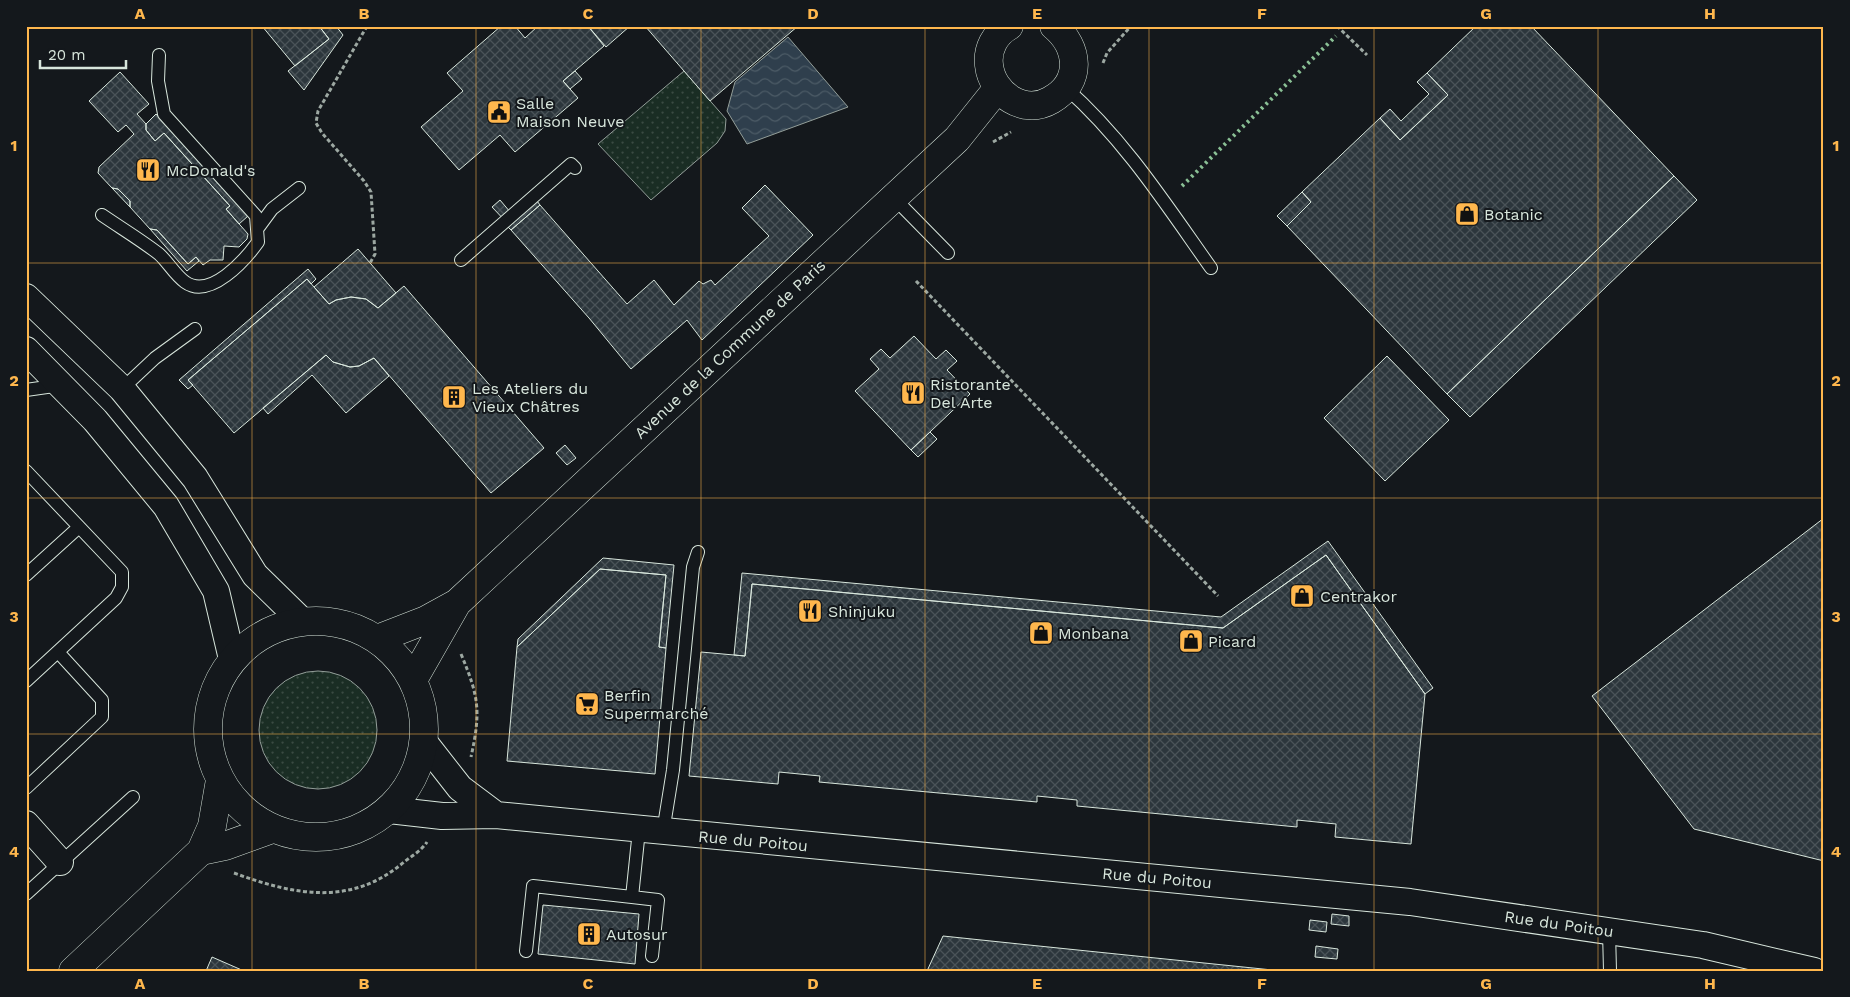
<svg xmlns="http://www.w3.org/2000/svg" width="1850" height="997" viewBox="0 0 1850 997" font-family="'Work Sans',sans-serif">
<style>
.grass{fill:url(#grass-dots);stroke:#939e99}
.water{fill:url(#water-waves);stroke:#939e99}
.building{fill:url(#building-cross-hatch);stroke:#d8e6dc}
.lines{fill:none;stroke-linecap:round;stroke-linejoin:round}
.lane-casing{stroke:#d8e6dc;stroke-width:14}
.street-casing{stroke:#d8e6dc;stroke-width:28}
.secondary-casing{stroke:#d8e6dc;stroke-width:29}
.path{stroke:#9da8a2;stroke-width:3;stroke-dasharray:4 2.5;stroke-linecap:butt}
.lane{stroke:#14181c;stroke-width:12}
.street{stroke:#14181c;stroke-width:26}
.secondary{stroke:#14181c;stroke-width:28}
.hedge{stroke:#8ac095;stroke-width:4;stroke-dasharray:2.5 4;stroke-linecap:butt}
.grid{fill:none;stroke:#ffb74d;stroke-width:1;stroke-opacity:0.55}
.labels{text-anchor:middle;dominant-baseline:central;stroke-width:4;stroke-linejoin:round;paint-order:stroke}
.poi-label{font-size:16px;fill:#d8e6dc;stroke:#14181c;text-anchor:start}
.street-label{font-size:16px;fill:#d8e6dc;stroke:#14181c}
.neatline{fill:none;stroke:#ffb74d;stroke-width:2}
.grid-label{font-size:16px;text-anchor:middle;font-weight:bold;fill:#ffb74d}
</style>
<defs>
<pattern id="grass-dots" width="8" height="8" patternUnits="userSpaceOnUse" patternTransform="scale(1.25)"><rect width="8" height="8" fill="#1a2d24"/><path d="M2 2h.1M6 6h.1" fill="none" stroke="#3b4b43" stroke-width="1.8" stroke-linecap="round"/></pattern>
<pattern id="water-waves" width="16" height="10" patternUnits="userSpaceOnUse" patternTransform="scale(1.25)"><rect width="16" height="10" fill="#2f3f4d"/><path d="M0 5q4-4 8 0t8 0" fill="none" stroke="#4c5b66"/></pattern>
<pattern id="building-cross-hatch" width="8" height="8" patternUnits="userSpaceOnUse" patternTransform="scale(1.25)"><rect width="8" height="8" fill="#2c363c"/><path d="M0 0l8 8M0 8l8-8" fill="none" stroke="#4a5358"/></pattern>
</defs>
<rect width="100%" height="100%" fill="#14181c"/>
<path class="grass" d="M684,71L726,119L725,131L717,143L651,200L598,144Z
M259 730a59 59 0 1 1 118 0a59 59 0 1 1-118 0Z"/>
<path class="water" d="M788,37L848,107L747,144L727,111L735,82Z"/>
<path class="building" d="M262,26H319L329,39L295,66Z
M319,26H336L343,35L304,90L288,71L329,39Z
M501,26H515L525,38L538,26H588L604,46L563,81L578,98L515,152L500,135L459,170L421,127L463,91L447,73Z
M588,26H630L606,47Z
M645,26H798L710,101Z
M1476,26H1531L1674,176L1447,394L1287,226L1311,202L1302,192L1380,118L1400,140L1448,95L1427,73Z
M575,71L582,79L570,89L563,81Z
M120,72L149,104L137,114L146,124V130L155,141L164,133L230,206L226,209L248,234L247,239L239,247L224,246L223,260H210L203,265L196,257L188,264L157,230L150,229L130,207V201L118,189L112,188L98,173L99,167L134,134L126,125L118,132L89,101Z
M1427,73L1448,95L1400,140L1380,118L1390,109L1401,121L1429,94L1417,82Z
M156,114L248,216L239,224L226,209L230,206L164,133L155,141L146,130V124Z
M1674,176L1697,200L1470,417L1447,394Z
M765,185L813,235L702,340L687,320L631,369L589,318L511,230L540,205L627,304L654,280L674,305L699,281L703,284L711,280L715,285L769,236L742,208Z
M112,188L118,189L130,201V207Z
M1302,192L1311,202L1287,226L1277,216Z
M500,200L516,219L509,225L492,207Z
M537,201L540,205L511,230L507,226Z
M150,229L157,230L188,264L196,257L199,261L187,271Z
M358,249L396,293L378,308L366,299L351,297L336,300L329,304L314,287Z
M308,269L316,279L311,284L307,279L188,380L193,385L188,389L179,380Z
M307,279L329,304L336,300L351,297L366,299L378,308L404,286L544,448L491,493L374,358L359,366L350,367L333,362L326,355L234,433L188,380Z
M914,336L936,359L946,350L957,361L947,370L970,394L911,450L855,391L879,369L870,359L881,349L890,358Z
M326,355L333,362L350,367L359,366L374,358L389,376L346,413L312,375L268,414L263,408Z
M1387,356L1449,420L1385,481L1324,418Z
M930,432L937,439L918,457L911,450Z
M565,445L576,458L567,465L556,453Z
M1824,518V861L1694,829L1592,696Z
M1328,541L1433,688L1425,694L1326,555L1223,628L752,584L745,656L734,655L742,573L1221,617Z
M1326,555L1425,694L1411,844L1335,837L1336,824L1297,820V827L1077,806V800L1037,796V802L819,782L820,776L779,772L778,784L689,776L701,652L745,656L752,584L1223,628Z
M603,558L674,565L666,648L659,647L666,575L600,569L517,647L518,639Z
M600,569L666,575L659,647L666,648L655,774L507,761L517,647Z
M543,905L639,914L635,964L538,954Z
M1332,914L1349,916V926L1331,924Z
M1310,920L1327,922L1326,932L1309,930Z
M943,936L1029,945L1282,971H927Z
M1316,946L1338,949L1337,959L1315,957Z
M212,957L244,971H206Z"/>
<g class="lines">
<defs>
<path id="lane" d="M1066,88C1124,139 1167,206 1211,268
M893,197L948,253
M102,215C121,228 141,240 159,254C168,262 175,275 185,282C210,300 245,260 258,242L256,216L164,114L158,81L159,55
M258,228L272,209L299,188
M461,260L571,164L575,168
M122,389L155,358L195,329
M26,390L61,385
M26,471L122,572V587L116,598L26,681
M26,575L79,527
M26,788L102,717V700L58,652
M663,832L673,770L693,567L698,552
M26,894L133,797
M632,897L658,900L652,956
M1609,931L1610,971
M526,951L533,886L632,897L639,830"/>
<path id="street" d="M26,297L122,389L195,478L255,575L302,621
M26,350L95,420L166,506L216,591L232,659
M424,742L460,788L496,815
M389,810L442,816L496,815L1410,902L1703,945L1814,971
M26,824L60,862"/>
<path id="secondary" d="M1009,26C995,34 987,49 989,65C992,94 1024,116 1051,100C1083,82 1079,47 1054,26
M208 729a108 108 0 1 1 216 0a108 108 0 1 1-216 0Z
M377,639L426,620L457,603L957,139L997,89
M413,680L457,603
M201,851L225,846L272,829
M73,971L201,851L212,826L220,780"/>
</defs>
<use href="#lane" class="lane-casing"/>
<use href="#street" class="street-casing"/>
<use href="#secondary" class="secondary-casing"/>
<path class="path" d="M367,26L318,111L316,123L322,133L364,181L371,192L375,254L370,263
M1337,26L1367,55
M1103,63L1107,53L1131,26
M993,142L1011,132
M916,281L1218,596
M461,654C479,697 481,711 471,757
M234,873C294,895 351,907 404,862C412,856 422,850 427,842"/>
<use href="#lane" class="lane"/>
<use href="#street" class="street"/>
<use href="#secondary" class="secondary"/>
<path class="hedge" d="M1182,186L1336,36"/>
</g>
<path class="grid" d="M252,26V971M476,26V971M701,26V971M925,26V971M1149,26V971M1374,26V971M1598,26V971M26,263H1824M26,498H1824M26,734H1824"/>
<defs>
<symbol id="civic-square" viewBox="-11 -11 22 22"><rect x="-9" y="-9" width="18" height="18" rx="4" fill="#ffb74d" stroke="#14181c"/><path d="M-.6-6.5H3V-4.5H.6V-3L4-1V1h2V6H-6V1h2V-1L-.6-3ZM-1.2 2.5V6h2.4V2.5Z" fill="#111"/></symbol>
<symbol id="restaurant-square" viewBox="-11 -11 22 22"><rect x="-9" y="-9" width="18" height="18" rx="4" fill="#ffb74d" stroke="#14181c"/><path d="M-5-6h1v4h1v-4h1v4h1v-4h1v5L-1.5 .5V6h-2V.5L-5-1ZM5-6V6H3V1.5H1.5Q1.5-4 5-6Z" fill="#111"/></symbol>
<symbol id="shop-square" viewBox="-11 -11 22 22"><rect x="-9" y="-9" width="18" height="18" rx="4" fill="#ffb74d" stroke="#14181c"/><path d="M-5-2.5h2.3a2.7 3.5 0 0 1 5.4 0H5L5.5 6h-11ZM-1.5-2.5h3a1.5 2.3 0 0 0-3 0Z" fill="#111"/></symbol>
<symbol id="building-square" viewBox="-11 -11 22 22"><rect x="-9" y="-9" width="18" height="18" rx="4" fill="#ffb74d" stroke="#14181c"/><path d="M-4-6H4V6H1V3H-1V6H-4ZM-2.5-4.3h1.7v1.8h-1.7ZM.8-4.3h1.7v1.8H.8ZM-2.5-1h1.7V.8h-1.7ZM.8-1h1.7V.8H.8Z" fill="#111"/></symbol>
<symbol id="supermarket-square" viewBox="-11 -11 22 22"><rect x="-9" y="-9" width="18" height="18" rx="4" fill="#ffb74d" stroke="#14181c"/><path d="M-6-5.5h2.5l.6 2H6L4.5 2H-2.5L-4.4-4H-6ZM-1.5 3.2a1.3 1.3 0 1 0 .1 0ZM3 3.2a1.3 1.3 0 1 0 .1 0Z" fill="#111"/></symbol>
</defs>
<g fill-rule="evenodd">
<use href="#civic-square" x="485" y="98" width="28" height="28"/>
<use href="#restaurant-square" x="134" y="156" width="28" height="28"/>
<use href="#shop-square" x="1453" y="200" width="28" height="28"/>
<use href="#restaurant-square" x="899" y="379" width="28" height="28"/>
<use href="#building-square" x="440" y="383" width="28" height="28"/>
<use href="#shop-square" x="1288" y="582" width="28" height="28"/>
<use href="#restaurant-square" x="796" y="597" width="28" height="28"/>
<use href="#shop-square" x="1027" y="619" width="28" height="28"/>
<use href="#shop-square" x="1177" y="627" width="28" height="28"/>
<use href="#supermarket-square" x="573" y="690" width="28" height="28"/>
<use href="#building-square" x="575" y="920" width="28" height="28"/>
</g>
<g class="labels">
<g class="poi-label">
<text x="516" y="103">Salle<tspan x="516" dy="18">Maison Neuve</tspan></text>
<text x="166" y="170">McDonald's</text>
<text x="1484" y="214">Botanic</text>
<text x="930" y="384">Ristorante<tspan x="930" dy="18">Del Arte</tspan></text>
<text x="472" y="388">Les Ateliers du<tspan x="472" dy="18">Vieux Châtres</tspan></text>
<text x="1320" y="596">Centrakor</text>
<text x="828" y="611">Shinjuku</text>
<text x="1058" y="633">Monbana</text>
<text x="1208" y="641">Picard</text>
<text x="604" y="695">Berfin<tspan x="604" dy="18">Supermarché</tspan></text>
<text x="606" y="934">Autosur</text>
</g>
<g class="street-label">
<text transform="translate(730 349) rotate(-43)">Avenue de la Commune de Paris</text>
<text transform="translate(753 841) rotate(5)">Rue du Poitou</text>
<text transform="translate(1157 878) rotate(5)">Rue du Poitou</text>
<text transform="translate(1559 924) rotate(8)">Rue du Poitou</text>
</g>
</g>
<rect width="1850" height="997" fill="none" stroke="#14181c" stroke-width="55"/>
<path d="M40 60v8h86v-8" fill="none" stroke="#d8e6dc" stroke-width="2.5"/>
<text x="48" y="60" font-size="15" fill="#d8e6dc" stroke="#14181c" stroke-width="4" paint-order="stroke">20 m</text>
<rect x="28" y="28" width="1794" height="942" class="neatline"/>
<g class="grid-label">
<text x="140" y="19">A</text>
<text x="364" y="19">B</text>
<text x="588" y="19">C</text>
<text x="813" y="19">D</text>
<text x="1037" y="19">E</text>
<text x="1262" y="19">F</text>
<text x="1486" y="19">G</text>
<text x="1710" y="19">H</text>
<text x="14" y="151">1</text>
<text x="1836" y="151">1</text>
<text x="14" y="386">2</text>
<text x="1836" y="386">2</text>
<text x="14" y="622">3</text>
<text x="1836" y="622">3</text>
<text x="14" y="857">4</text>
<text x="1836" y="857">4</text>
<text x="140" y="989">A</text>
<text x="364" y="989">B</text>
<text x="588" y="989">C</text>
<text x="813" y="989">D</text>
<text x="1037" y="989">E</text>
<text x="1262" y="989">F</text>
<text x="1486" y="989">G</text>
<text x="1710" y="989">H</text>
</g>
</svg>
